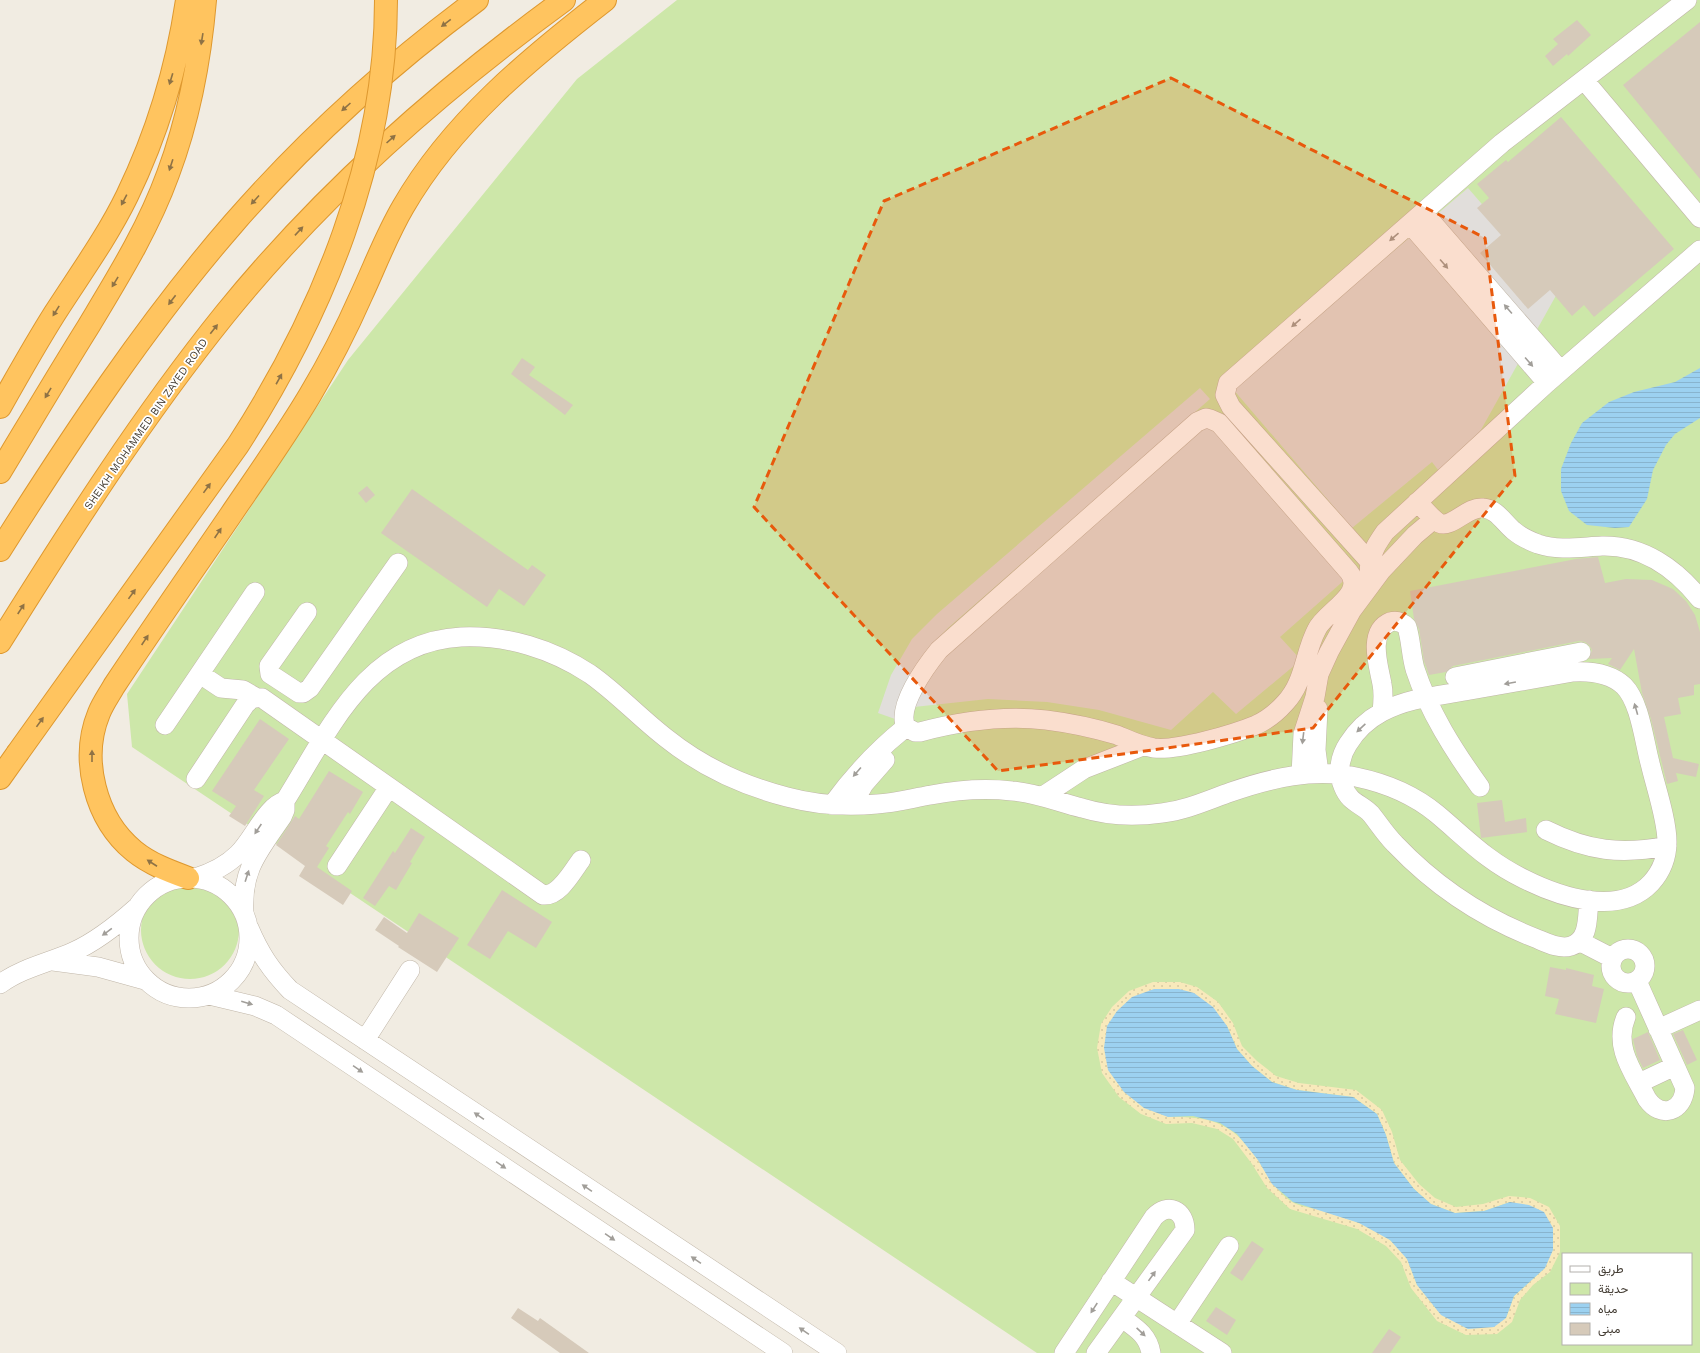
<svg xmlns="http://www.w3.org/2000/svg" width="1700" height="1353" viewBox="0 0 1700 1353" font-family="'Work Sans',Vazirmatn,sans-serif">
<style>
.green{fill:#cde7a9;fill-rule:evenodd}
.sand{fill:url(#sand-dots);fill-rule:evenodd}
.parking{fill:#e1dedb}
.water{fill:url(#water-rules)}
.building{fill:#d6caba}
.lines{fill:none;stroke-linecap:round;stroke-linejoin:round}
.minor-casing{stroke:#c0b6a8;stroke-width:20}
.highway-casing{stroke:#de982f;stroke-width:24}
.minor{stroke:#fff;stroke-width:19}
.highway{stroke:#ffc45f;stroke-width:22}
.highway-bridge-casing{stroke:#de982f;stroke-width:24;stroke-linecap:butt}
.highway-bridge{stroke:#ffc45f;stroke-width:22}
.oneway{fill:#8e7245}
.oneway2{fill:#a19e99}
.marked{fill:#e8590c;fill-opacity:0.2;stroke:#e8590c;stroke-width:3;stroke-dasharray:8 5;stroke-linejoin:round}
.labels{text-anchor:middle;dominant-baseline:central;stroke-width:3.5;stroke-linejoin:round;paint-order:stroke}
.street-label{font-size:11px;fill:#433c33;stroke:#fff}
</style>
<defs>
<pattern id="sand-dots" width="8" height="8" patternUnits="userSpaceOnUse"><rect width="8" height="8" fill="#f8e9bb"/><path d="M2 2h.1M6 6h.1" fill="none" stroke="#d6c9a1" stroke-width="1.8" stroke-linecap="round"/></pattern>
<pattern id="water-rules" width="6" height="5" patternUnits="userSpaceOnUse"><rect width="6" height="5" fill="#9cd1f0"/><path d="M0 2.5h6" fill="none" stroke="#88b4ce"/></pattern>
</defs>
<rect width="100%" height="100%" fill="#f1ece2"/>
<path class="green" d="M677,0H1700V1353H1037L132,747L127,694L348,360L577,79ZM1563,1254H1691V1344H1563Z
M141 930a49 49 0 1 1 98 0a49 49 0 1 1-98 0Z"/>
<path class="sand" d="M1153,982H1180L1197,987L1218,1002L1233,1023L1242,1046L1257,1061L1276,1076L1299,1083L1356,1090L1382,1110L1392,1132L1400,1160L1419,1184L1435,1198L1456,1207L1483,1204L1509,1196L1530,1198L1549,1207L1560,1226V1252L1550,1272L1533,1285L1520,1300L1512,1322L1497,1334L1466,1335L1437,1321L1411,1288L1401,1262L1386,1246L1357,1229L1290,1209L1267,1188L1252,1164L1233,1139L1217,1129L1192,1123L1166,1124L1141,1114L1119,1097L1102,1073L1097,1048L1101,1024L1112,1007L1129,991ZM1227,1026L1237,1049L1252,1066L1272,1082L1297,1090L1353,1097L1377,1114L1386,1135L1394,1163L1414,1189L1431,1204L1455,1213L1484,1211L1510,1202L1545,1268L1514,1296L1506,1318L1417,1285C1414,1277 1411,1267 1407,1259C1392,1233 1355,1220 1327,1212C1317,1208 1302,1208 1292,1202C1275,1191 1269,1176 1258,1160C1232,1122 1211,1116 1167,1117Z"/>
<path class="parking" d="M1468,188L1558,292L1468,453L1442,475L1432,462L1352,528L1232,388Z
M1200,388L1210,399L948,628L927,650L895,719L878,713L891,675L912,639L937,614Z
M1209,418L1349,576L1280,637L1301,660L1236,714L1213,692L1171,730L1099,710L1047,702L988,699L914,707L927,673L949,646Z"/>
<path class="water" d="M1700,368V418L1675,434L1666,445L1653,470L1647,499L1629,527L1615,528L1587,525L1569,511L1561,491V469L1571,443L1582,423L1609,402L1634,392L1675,382Z
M1154,989H1179L1194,993L1213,1007L1227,1026L1237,1049L1252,1066L1272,1082L1297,1090L1353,1097L1377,1114L1386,1135L1394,1163L1414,1189L1431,1204L1455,1213L1484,1211L1510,1202L1529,1205L1544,1212L1553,1228V1250L1545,1268L1514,1296L1506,1318L1494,1327L1468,1329L1441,1315L1417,1285L1407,1259L1390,1240L1359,1223L1293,1202L1272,1184L1258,1160L1237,1134L1220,1123L1193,1116L1168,1117L1144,1108L1124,1092L1108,1070L1104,1048L1107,1026L1117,1011L1132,997Z"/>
<path class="building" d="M1577,20L1591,35L1568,56L1567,54L1553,66L1545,56L1558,44L1553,39Z
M1700,22V179L1623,85Z
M1561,117L1674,249L1594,317L1584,305L1572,316L1550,290L1528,309L1480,253L1501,235L1477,208L1489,198L1477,184L1506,160L1508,162Z
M522,358L535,367L529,375L573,405L565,415L511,374Z
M367,486L375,495L366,503L358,493Z
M412,489L528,570L532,565L546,575L524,606L499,589L487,607L381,533Z
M1598,557L1605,583L1626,579L1652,580L1673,589L1686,601L1695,615L1700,632V684L1694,685V695L1678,698L1681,714L1664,717L1673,758L1699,764L1696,777L1676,773L1678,781L1667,784L1651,719L1642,693L1634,649L1620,670L1608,664L1612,658L1589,659L1592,650L1589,645L1585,642L1579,641L1453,666L1446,672L1429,675L1424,661L1419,629L1414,619L1410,591L1576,559Z
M260,719L289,739L254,790L264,796L245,826L229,816L236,806L212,791Z
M329,771L363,792L350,814L348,812L326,846L329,848L317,867L352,891L343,905L299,876L305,866L276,845L295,816L299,819Z
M1502,800L1505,822L1526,818L1527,832L1481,838L1477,803Z
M411,828L425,837L410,862L412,863L396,890L389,886L375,906L363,898L393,851L395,853Z
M502,890L552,922L536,948L508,931L490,959L467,945Z
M419,913L459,938L437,972L398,947L399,946L375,930L384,917L407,933Z
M1550,967L1566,970V968L1594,975L1592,986L1604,989L1596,1023L1555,1014L1559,999L1545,996Z
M1683,1030L1697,1060L1687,1065L1673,1034Z
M1648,1032L1660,1060L1643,1068L1637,1056L1633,1039Z
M1252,1241L1264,1249L1242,1281L1230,1273Z
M1216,1307L1236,1320L1227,1335L1206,1321Z
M518,1308L538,1321L540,1318L589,1353H560L511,1318Z
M1389,1329L1401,1337L1390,1353H1372Z"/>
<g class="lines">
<defs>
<path id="minor" d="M1584,80L1700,218
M1423,212L1561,371
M1410,224L1547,383
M1206,418L1210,419L1219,423L1349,572C1366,594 1326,611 1317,629C1304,653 1305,682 1285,703C1277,712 1267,720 1256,725C1234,734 1177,751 1154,748C1141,746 1129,740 1117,735C1094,728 1070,723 1046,720C1003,715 961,721 920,732H915L906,727C896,707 926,666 939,650L1197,422Z
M1417,502C1424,508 1431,518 1439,523C1452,529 1467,506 1483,508C1497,509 1504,523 1514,531C1521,537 1530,541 1538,544C1559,551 1580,547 1602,546C1643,545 1676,569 1700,599
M1370,562L1231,407L1225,395L1228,383L1502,143L1687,0
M1366,591C1371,583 1368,573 1370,563C1372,551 1378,542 1385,532L1547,383L1700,250
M307,612L269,666L270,674L299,693H303L310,688L398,563
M200,674L221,688L243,690L255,697
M1455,677L1581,652
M1318,709L1316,750L1319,773
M1382,712C1383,703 1384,694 1382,684C1379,667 1367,632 1390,622C1397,620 1402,622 1407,627C1411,640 1411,655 1415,669C1429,712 1454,751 1480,787
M165,725L255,592
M1301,775L1303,734L1315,697L1319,674L1329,652L1352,610L1381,571L1415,535L1434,519
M196,779L245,705C250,699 254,697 262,698L543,895C559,897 572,872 581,860
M1043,796L1084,769L1143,746
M832,805C854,775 877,750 906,727
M852,805L864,784L885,760
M1546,830C1588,851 1621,855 1667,846
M337,866L389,787
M129 938a60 60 0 1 1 120 0a60 60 0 1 1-120 0Z
M195,878C211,873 226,866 238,854C253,840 266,806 285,801
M244,914C241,870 258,852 282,817L285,810V801C329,731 366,642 461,637C507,635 552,649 590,674C617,693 640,718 666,738C701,766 744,786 787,797C817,805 847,807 877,804C895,803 913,798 931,795C957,790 985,788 1012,791C1037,793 1058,802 1082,808C1108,816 1135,817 1162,813C1187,810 1208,800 1231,792C1271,778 1314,768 1356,777C1385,783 1414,795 1437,814C1468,840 1487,861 1524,879C1560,897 1619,917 1651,883C1661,872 1667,857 1667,842C1667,819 1655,785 1650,763C1644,741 1640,702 1624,686C1610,673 1591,671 1573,672C1537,678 1501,685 1465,691C1437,696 1408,698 1382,712C1369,719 1356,731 1348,744C1340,756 1337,772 1343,786C1350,804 1361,803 1371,814C1379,824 1386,835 1395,844C1434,885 1481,917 1535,938C1545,942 1559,950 1571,946C1590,940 1587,916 1589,900
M249,928C260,954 271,970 290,990L837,1353
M1579,941L1612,958
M1611 966a17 17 0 1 1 34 0a17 17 0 1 1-34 0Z
M53,961L98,967L145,980
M0,984C22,968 48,963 73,952C97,941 117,925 136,908
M209,995L255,1006L276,1015L783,1353
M1626,1017C1613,1047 1634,1073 1647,1099C1661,1119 1683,1112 1685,1088L1637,981
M1658,1029L1700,1010
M365,1040L410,970
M1639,1083L1675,1066
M1111,1281L1222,1353
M1122,1318C1136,1328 1148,1335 1151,1353
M1177,1324L1229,1246
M1064,1353L1154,1217C1168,1202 1185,1210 1185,1230L1096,1353"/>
<path id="highway" d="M0,407C18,375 36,343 55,313C80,274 107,237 127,196C157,134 177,68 187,0
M0,472C29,424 58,375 88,327C118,277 148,229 168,174C189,118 200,59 205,0
M0,550C71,438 146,324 233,224C306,140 388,66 477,0
M0,642C70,530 142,417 225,314C323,193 439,91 564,0
M0,778L17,754
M188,878C169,871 150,864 134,851C95,819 80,759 99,713C103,703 109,695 114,686C152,629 191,573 230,516C257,476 285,437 310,395C329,363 346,330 361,296C375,266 386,236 403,207C452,122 529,59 605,0"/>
</defs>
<use href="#minor" class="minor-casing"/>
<use href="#highway" class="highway-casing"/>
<use href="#minor" class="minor"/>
<use href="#highway" class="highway"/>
<defs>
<path id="highway-bridge" d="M17,754L238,445C323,313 386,160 386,0"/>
</defs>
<use href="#highway-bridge" class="highway-bridge-casing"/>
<use href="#highway-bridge" class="highway-bridge"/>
</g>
<defs><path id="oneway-solid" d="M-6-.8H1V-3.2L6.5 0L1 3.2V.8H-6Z"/></defs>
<g class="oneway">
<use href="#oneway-solid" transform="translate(446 23) rotate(143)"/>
<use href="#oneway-solid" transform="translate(202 39) rotate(99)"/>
<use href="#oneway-solid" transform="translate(171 79) rotate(107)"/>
<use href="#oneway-solid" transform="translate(346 107) rotate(138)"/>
<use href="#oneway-solid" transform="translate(391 139) rotate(-42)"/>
<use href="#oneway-solid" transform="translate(171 165) rotate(108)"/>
<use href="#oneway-solid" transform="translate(124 200) rotate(118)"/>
<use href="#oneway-solid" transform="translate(255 200) rotate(132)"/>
<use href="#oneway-solid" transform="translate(299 231) rotate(-47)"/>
<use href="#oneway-solid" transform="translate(115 282) rotate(121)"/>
<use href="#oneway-solid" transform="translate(172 300) rotate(127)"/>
<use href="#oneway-solid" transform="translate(56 311) rotate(122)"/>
<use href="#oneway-solid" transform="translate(214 329) rotate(-52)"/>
<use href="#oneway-solid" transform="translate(279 379) rotate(-61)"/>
<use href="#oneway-solid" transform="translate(48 393) rotate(121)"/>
<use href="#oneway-solid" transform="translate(207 488) rotate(-54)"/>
<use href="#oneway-solid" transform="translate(218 533) rotate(-56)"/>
<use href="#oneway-solid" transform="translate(132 594) rotate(-54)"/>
<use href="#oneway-solid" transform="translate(21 609) rotate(-57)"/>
<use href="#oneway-solid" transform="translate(145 640) rotate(-56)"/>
<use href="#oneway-solid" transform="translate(40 722) rotate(-54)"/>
<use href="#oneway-solid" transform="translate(92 756) rotate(-90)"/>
<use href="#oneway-solid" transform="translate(152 863) rotate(-147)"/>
</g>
<g class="oneway2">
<use href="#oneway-solid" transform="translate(1394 237) rotate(139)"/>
<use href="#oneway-solid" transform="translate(1444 264) rotate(49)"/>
<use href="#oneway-solid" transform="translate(1508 309) rotate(-131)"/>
<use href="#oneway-solid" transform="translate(1296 323) rotate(139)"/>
<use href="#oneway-solid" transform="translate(1529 362) rotate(49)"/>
<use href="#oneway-solid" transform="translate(1510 683) rotate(170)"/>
<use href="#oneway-solid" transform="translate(1636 709) rotate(-106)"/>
<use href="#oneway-solid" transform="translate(1361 728) rotate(137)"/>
<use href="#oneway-solid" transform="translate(1303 738) rotate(97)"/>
<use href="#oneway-solid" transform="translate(857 772) rotate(131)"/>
<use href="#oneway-solid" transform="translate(258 829) rotate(124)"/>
<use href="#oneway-solid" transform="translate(247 876) rotate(-72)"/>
<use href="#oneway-solid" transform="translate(107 932) rotate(144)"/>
<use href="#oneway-solid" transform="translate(247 1003) rotate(16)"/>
<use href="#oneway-solid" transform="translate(358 1069) rotate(34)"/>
<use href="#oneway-solid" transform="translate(479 1116) rotate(-146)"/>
<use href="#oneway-solid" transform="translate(501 1165) rotate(34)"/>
<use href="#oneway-solid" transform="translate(587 1188) rotate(-146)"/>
<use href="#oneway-solid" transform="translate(610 1237) rotate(34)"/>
<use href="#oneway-solid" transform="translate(696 1260) rotate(-146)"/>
<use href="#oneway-solid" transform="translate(1152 1276) rotate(-54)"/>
<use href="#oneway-solid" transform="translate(1094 1308) rotate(123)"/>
<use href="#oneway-solid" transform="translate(804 1331) rotate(-146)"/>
<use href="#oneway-solid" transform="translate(1141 1332) rotate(43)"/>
</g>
<path class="marked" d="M1171,78L1485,238L1515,476L1313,728L998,771L754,507L884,201Z"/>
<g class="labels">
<g class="street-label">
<text transform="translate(146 424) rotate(-55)">SHEIKH MOHAMMED BIN ZAYED ROAD</text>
</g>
</g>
<rect x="1562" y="1253" width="130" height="92" fill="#ffffff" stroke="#b4b1ad"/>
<rect x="1570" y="1266" width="20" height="6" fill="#ffffff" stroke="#b4b1ad"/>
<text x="1598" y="1273" font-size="12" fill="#433c33">طريق</text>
<rect x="1570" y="1283" width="20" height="12" fill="#cde7a9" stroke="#b4b1ad"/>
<text x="1598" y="1293" font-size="12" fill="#433c33">حديقة</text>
<rect x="1570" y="1303" width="20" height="12" fill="url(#water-rules)" stroke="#b4b1ad"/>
<text x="1598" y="1313" font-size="12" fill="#433c33">مياه</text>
<rect x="1570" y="1323" width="20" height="12" fill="#d6caba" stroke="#b4b1ad"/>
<text x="1598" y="1333" font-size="12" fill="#433c33">مبنى</text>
</svg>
